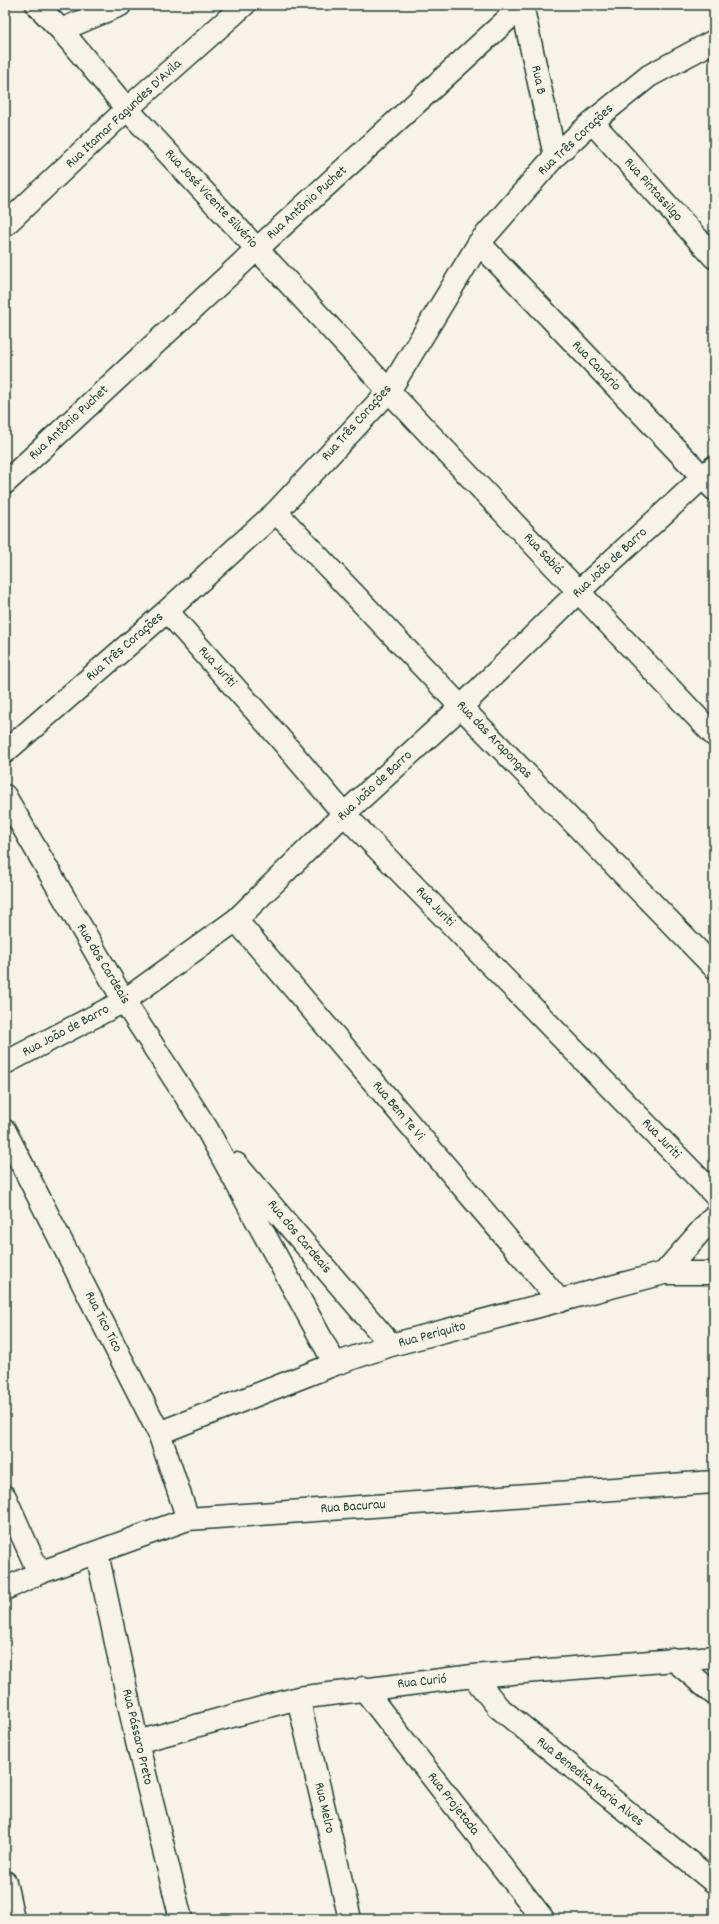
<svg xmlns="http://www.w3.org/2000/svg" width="719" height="1924" viewBox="0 0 719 1924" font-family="Dekko,sans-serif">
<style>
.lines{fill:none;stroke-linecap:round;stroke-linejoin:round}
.minor-casing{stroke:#1f3d34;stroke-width:25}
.minor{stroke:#f7f3e8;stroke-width:22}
.labels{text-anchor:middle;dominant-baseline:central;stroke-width:3;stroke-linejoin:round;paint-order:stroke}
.street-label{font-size:14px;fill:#1f3d34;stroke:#f7f3e8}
</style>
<rect width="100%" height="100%" fill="#f7f3e8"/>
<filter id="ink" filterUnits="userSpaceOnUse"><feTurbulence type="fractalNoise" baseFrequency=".025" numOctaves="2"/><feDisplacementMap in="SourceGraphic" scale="8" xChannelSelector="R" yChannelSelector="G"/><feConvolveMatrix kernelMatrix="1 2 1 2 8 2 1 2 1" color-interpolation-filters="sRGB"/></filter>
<g filter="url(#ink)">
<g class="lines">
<defs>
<path id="minor" d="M37,5L61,30L127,109L389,391L714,735
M522,5L555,156
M61,30L120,5
M592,122L714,257
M5,225L127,109L244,5
M479,243L714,489
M5,483L257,249L522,6
M276,512L461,707L714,967
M167,611L277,735L344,814L714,1194
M5,752L167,611L276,512L389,391L479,243L555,156L592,122L649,76L714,41
M5,796L124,1001L207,1129L335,1364
M236,920L560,1301
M5,1063L124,1001L236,920L344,814L461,707L578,592L714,467
M5,1131L159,1433L188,1519
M236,1164L391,1345
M664,1273L714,1216
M159,1433L335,1364L391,1345L664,1273H714
M5,1497L39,1573
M97,1553L137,1742L181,1919
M5,1589L39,1573L188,1519L714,1482
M673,1659L714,1694
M473,1676L498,1707L714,1882
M363,1688L543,1919
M298,1698L350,1919
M137,1742L298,1698L473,1676L714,1657
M5,1882L13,1919"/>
</defs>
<use href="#minor" class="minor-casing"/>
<use href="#minor" class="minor"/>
</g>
</g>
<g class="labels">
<g class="street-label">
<text transform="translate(538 80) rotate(78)">Rua B</text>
<text transform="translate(124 114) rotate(-43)">Rua Itamar Fagundes D'Avila</text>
<text transform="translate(576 140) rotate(-43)">Rua Três Corações</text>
<text transform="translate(653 190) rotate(48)">Rua Pintassilgo</text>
<text transform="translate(211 199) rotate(47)">Rua José Vicente Silvério</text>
<text transform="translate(307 203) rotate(-42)">Rua Antônio Puchet</text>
<text transform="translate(596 366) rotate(46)">Rua Canário</text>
<text transform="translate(69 423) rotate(-43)">Rua Antônio Puchet</text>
<text transform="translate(357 423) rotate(-48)">Rua Três Corações</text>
<text transform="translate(543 554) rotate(47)">Rua Sabiá</text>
<text transform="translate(610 563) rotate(-43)">Rua João de Barro</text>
<text transform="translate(125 647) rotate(-41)">Rua Três Corações</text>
<text transform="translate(217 667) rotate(48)">Rua Juriti</text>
<text transform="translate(494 740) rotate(46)">Rua das Arapongas</text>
<text transform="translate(375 786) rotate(-43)">Rua João de Barro</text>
<text transform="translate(435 907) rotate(46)">Rua Juriti</text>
<text transform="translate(103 964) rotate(59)">Rua dos Cardeais</text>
<text transform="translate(66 1031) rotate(-28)">Rua João de Barro</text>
<text transform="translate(398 1111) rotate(50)">Rua Bem Te Vi</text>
<text transform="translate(661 1139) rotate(46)">Rua Juriti</text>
<text transform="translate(299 1237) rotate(50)">Rua dos Cardeais</text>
<text transform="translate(103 1322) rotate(63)">Rua Tico Tico</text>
<text transform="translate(432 1335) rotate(-15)">Rua Periquito</text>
<text transform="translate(353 1507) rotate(-4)">Rua Bacurau</text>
<text transform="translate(422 1682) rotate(-6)">Rua Curió</text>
<text transform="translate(137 1737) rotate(77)">Rua Pássaro Preto</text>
<text transform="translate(590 1782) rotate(39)">Rua Benedita Maria Alves</text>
<text transform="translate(453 1804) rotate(52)">Rua Projetada</text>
<text transform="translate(324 1808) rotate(77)">Rua Melro</text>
</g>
</g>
<rect width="719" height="1924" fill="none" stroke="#f7f3e8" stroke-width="20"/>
<rect x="10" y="10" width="699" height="1904" fill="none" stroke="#1f3d34" stroke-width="1.5" filter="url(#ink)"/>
</svg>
